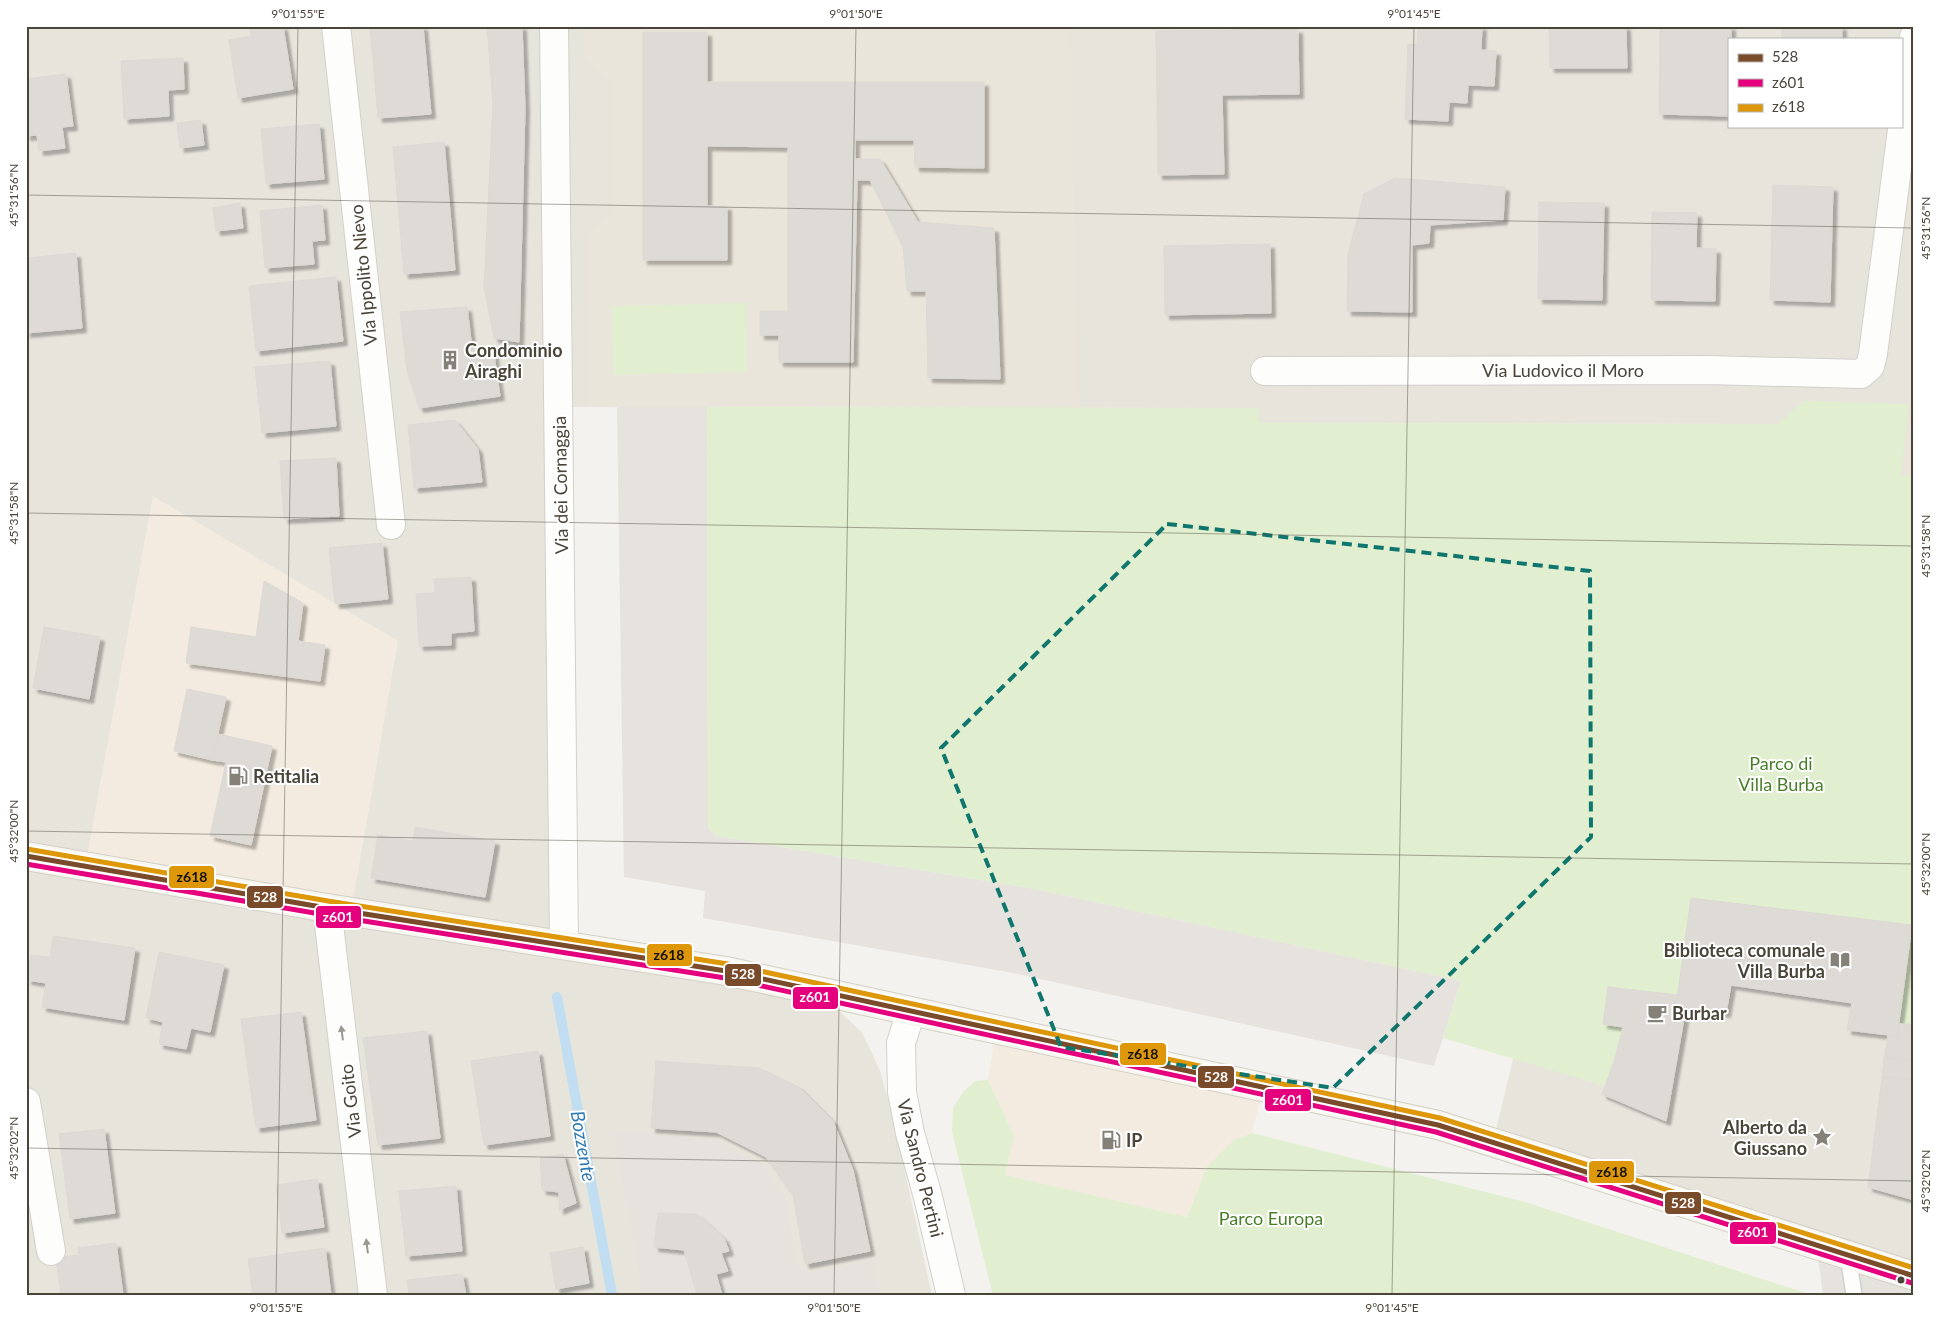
<svg xmlns="http://www.w3.org/2000/svg" width="1940" height="1321" viewBox="0 0 1940 1321" font-family="Lato,sans-serif">
<style>
.residential{fill:#e7e4dc;fill-rule:evenodd}
.commercial{fill:#f3ebdf}
.industrial{fill:#e6e2de}
.education{fill:#eae5da}
.green{fill:#e1eecf}
.parking{fill:#e6e3df}
.lines{fill:none;stroke-linecap:round;stroke-linejoin:round}
.stream{stroke:#c0ddf1;stroke-width:10}
.building{fill:#dedbd6;stroke:#dcd9d4;filter:url(#shadow)}
.service-casing{stroke:#d2d0cb;stroke-width:18}
.minor-casing{stroke:#d2d0cb;stroke-width:30}
.secondary-casing{stroke:#d3cfc5;stroke-width:30}
.service{stroke:#fdfdfc;stroke-width:15}
.minor{stroke:#fdfdfc;stroke-width:28}
.secondary{stroke:#f7f6f1;stroke-width:28}
.bus-1-casing{stroke:#fff;stroke-width:9}
.bus-2-casing{stroke:#fff;stroke-width:9}
.bus-3-casing{stroke:#fff;stroke-width:9}
.bus-1{stroke:#7a4b2a;stroke-width:5}
.bus-2{stroke:#e5007d;stroke-width:5}
.bus-3{stroke:#dd9709;stroke-width:5}
.oneway{fill:#9b9791}
.marked{fill:none;stroke:#0f766e;stroke-width:4;stroke-dasharray:10 6;stroke-linejoin:round}
.ticks{fill:none;stroke:#4b4439;stroke-width:1;stroke-opacity:0.45}
.bus-dot{fill:#4b4439;stroke:#fff;stroke-width:2}
.labels{text-anchor:middle;dominant-baseline:central;stroke-width:4;stroke-linejoin:round;paint-order:stroke}
.street-label{font-size:18px;fill:#4b4439;stroke:#fff}
.poi-label{font-size:18px;font-weight:bold;fill:#4b4439;stroke:#fff;text-anchor:start}
.park-label{font-size:18px;fill:#4a7f2a;stroke:#fff}
.water-label{font-size:19px;font-style:italic;fill:#2e7ab2;stroke:#fff}
.line-badge{stroke:#fff;stroke-width:2}
.badge-label{font-size:14px;text-anchor:middle;font-weight:bold;fill:#fff}
.pale-badge-label{font-size:14px;text-anchor:middle;font-weight:bold;fill:#111}
.neatline{fill:none;stroke:#4b4439;stroke-width:2}
.ticks-label{font-size:12px;text-anchor:middle;fill:#4b4439}
</style>
<defs>
<filter id="shadow"><feDropShadow dx="4.5" dy="4.5" stdDeviation="1" flood-color="#0004"/></filter>
</defs>
<rect width="100%" height="100%" fill="#f4f2ee"/>
<path class="residential" d="M26,26H550L560,940L352,906L153,497L87,858L26,848Z
M557,26H1914V1267L1495,1134L1513,1059L1714,490L1756,461L1778,424L1259,423L1258,408L563,407ZM1729,39H1901V126H1729Z
M26,867L821,995L862,1032L880,1071L892,1113L932,1295H26Z"/>
<path class="commercial" d="M153,496L398,641L352,906L87,858Z
M995,1035L1263,1088L1252,1133L1234,1140L1193,1200L1188,1217L1005,1175L1014,1136L988,1080Z"/>
<path class="industrial" d="M1818,1257L1914,1290V1295H1823Z"/>
<path class="education" d="M585,26H1070L1079,408L589,407L587,238L612,211L610,81L585,57Z
M1914,370V476L1901,475Z"/>
<path class="green" d="M746,303L747,372L613,375L612,306Z
M1803,401L1909,404L1901,475L1914,476V1024H1899L1912,925L1691,898L1678,995L1608,987L1603,1024L1623,1027L1605,1086L1443,1038L1461,981L1029,888L716,836L708,828L707,407L1258,408L1260,423L1778,424Z
M988,1080L1014,1136L1005,1175L1187,1217L1207,1167L1234,1140L1252,1133L1525,1202L1812,1295H993L952,1132L953,1108L964,1091L975,1081Z"/>
<path class="parking" d="M617,407H707L708,828L716,836L1029,888L1461,981L1434,1066L1013,973L703,918L705,891L624,877Z
M613,1132L717,1140L764,1165L786,1200L797,1267L806,1273L874,1261L880,1295H643Z"/>
<g class="lines">
<path class="stream" d="M557,997L612,1295"/>
</g>
<path class="building" d="M250,26H283L293,89L238,98L229,40L251,36Z
M370,26H423L431,114L378,118Z
M487,26H522L525,108L519,342L494,338L484,288L493,103Z
M1418,26H1482L1481,50L1496,51L1494,86L1468,85L1467,103L1449,102L1448,121L1405,119L1408,44L1417,45Z
M1549,26H1626L1627,68H1550Z
M1660,26H1731V39H1729V116L1659,114Z
M1782,26H1842V39H1782Z
M1298,29L1299,94L1222,95L1224,174L1158,175L1156,31Z
M643,32H707V82H984V168L915,167L914,140H855V159H880L918,222L994,228L1000,379L928,378L926,291H907L903,247L870,180H857L853,362H779V335H760V311H788V147L707,146V206H727V260H643Z
M183,58L184,89L168,90L169,116L124,119L121,61Z
M66,74L73,126L62,127L65,148L39,151L37,135L26,136V79Z
M201,120L204,145L180,148L177,123Z
M319,124L324,179L266,184L261,129Z
M444,142L455,270L404,274L393,147Z
M1395,178L1505,187L1503,220L1430,225L1429,243L1412,245V312L1347,311L1348,254L1364,194Z
M1773,185L1833,187L1830,302L1770,300Z
M1539,202L1604,203L1602,300L1538,299Z
M240,203L243,228L216,231L213,208Z
M322,205L325,240L312,241L314,264L265,268L260,211Z
M1652,212L1697,213L1696,248L1716,249L1715,301L1651,300Z
M1270,244L1271,313L1165,315L1164,246Z
M76,253L82,328L26,333V258Z
M336,277L343,341L256,351L249,286Z
M467,307L472,349L493,348L500,396L419,408L407,370L400,312Z
M330,361L336,426L262,433L255,367Z
M455,420L478,449L482,482L414,488L408,425Z
M336,458L339,516L284,519L280,461Z
M382,543L388,599L335,604L329,548Z
M471,577L474,631L451,633V645L419,646L416,594L435,593L434,579Z
M264,581L303,603L298,641L325,645L320,681L186,663L191,627L256,637Z
M44,627L100,637L89,699L33,688Z
M187,689L226,697L212,760L174,751Z
M218,734L272,746L251,845L210,836L226,762L212,760Z
M415,827L495,841L485,897L371,878L378,835L413,841Z
M1691,898L1912,925L1897,1036L1847,1030L1852,1003L1731,985L1726,1013L1676,1006Z
M53,936L135,948L124,1020L42,1007L46,983L27,980L31,955L50,957Z
M159,952L224,965L210,1032L191,1028L186,1049L159,1044L163,1022L146,1018Z
M1608,987L1678,995L1676,1006L1686,1007L1666,1121L1602,1094L1615,1059L1623,1027L1603,1024Z
M301,1012L316,1120L256,1128L241,1019Z
M1899,1024H1914V1061L1884,1058L1888,1035L1897,1036Z
M427,1031L440,1138L378,1145L363,1038Z
M538,1051L550,1136L484,1145L471,1061Z
M1884,1058L1914,1061V1079L1882,1078Z
M656,1061L759,1068L799,1087L833,1121L853,1170L870,1251L805,1264L793,1195L766,1157L716,1132L651,1128Z
M1882,1078L1914,1079V1200L1868,1187Z
M104,1129L115,1213L70,1219L59,1134Z
M563,1154L576,1203L559,1210V1192L542,1190L540,1158Z
M317,1179L324,1227L282,1233L276,1185Z
M456,1186L462,1251L406,1256L399,1191Z
M658,1213L697,1214L724,1238L729,1251L721,1253L728,1271L716,1274L722,1295H697L684,1250L654,1247Z
M116,1243L123,1295H61L56,1258L79,1255L78,1248Z
M583,1247L589,1283L556,1289L550,1253Z
M325,1248L331,1295H253L248,1259Z
M462,1274L466,1295H409L407,1280Z"/>
<g class="lines">
<defs>
<path id="service" d="M1848,1255L1854,1295"/>
<path id="minor" d="M336,26L391,525
M554,26L564,944
M1265,371L1708,370L1861,374L1870,366L1873,354L1914,37
M327,908L373,1295
M911,1012L901,1043L902,1092L910,1133L928,1197L951,1295
M26,1102L51,1251"/>
<path id="secondary" d="M26,856L327,908L726,971L1396,1116L1438,1125L1914,1276"/>
</defs>
<use href="#service" class="service-casing"/>
<use href="#minor" class="minor-casing"/>
<use href="#secondary" class="secondary-casing"/>
<use href="#service" class="service"/>
<use href="#minor" class="minor"/>
<use href="#secondary" class="secondary"/>
<defs>
<path id="bus-1" d="M26,856L327,908L726,971L1438,1125L1914,1276"/>
<path id="bus-2" d="M26,864L326,915L725,978L1436,1132L1912,1283"/>
<path id="bus-3" d="M27,849L328,901L728,964L1440,1118L1914,1268"/>
</defs>
<use href="#bus-1" class="bus-1-casing"/>
<use href="#bus-2" class="bus-2-casing"/>
<use href="#bus-3" class="bus-3-casing"/>
<use href="#bus-1" class="bus-1"/>
<use href="#bus-2" class="bus-2"/>
<use href="#bus-3" class="bus-3"/>
</g>
<defs><path id="oneway-solid" d="M-6-.8H1V-3.2L6.5 0L1 3.2V.8H-6Z" transform="scale(1.25)"/></defs>
<g class="oneway">
<use href="#oneway-solid" transform="translate(342 1033) rotate(-97)"/>
<use href="#oneway-solid" transform="translate(367 1246) rotate(-97)"/>
</g>
<path class="marked" d="M1167,524L1590,571L1591,837L1333,1088L1061,1047L941,748Z"/>
<path class="ticks" d="M26,195L1914,228M26,513L1914,546M26,831L1914,864M26,1148L1914,1181M276,1295L298,26M834,1295L856,26M1392,1295L1414,26"/>
<defs>
<symbol id="building-bare" viewBox="-9 -9 18 18"><path d="M-4-6H4V6H1V3H-1V6H-4ZM-2.5-4.3h1.7v1.8h-1.7ZM.8-4.3h1.7v1.8H.8ZM-2.5-1h1.7V.8h-1.7ZM.8-1h1.7V.8H.8Z" fill="#868178" stroke="#fff" stroke-width="2.5" paint-order="stroke"/></symbol>
<symbol id="fuel-bare" viewBox="-9 -9 18 18"><path d="M-5.5-6h7V0h2V4h1.3V-2.5L3-4.5l.8-.8L6-3V5H2.5V1h-1V6h-7ZM-4.2-4.7v3.2H.2V-4.7Z" fill="#868178" stroke="#fff" stroke-width="2.5" paint-order="stroke"/></symbol>
<symbol id="library-bare" viewBox="-9 -9 18 18"><path d="M-6-4Q-3-5.5-.7-3.5V5Q-3 3-6 4ZM6-4Q3-5.5 .7-3.5V5Q3 3 6 4Z" fill="#868178" stroke="#fff" stroke-width="2.5" paint-order="stroke"/></symbol>
<symbol id="cafe-bare" viewBox="-9 -9 18 18"><path d="M-5.5-4.5H6V0H3Q3 3.5 0 3.5H-2.5Q-5.5 3.5-5.5 0ZM3-3.2v2h1.7v-2ZM-6 4.5H4V6H-6Z" fill="#868178" stroke="#fff" stroke-width="2.5" paint-order="stroke"/></symbol>
<symbol id="sight-bare" viewBox="-9 -9 18 18"><path d="M0-6L1.8-2.2L6-1.7L2.9 1.2L3.7 5.4L0 3.3L-3.7 5.4L-2.9 1.2L-6-1.7L-1.8-2.2Z" fill="#868178" stroke="#fff" stroke-width="2.5" paint-order="stroke"/></symbol>
</defs>
<g fill-rule="evenodd">
<use href="#building-bare" x="436" y="346" width="28" height="28"/>
<use href="#fuel-bare" x="224" y="762" width="28" height="28"/>
<use href="#library-bare" x="1826" y="946" width="28" height="28"/>
<use href="#cafe-bare" x="1643" y="999" width="28" height="28"/>
<use href="#sight-bare" x="1808" y="1123" width="28" height="28"/>
<use href="#fuel-bare" x="1097" y="1126" width="28" height="28"/>
</g>
<circle class="bus-dot" cx="1901" cy="1280" r="4.5"/>
<g class="labels">
<g class="street-label">
<text transform="translate(363 275) rotate(-96)">Via Ippolito Nievo</text>
<text x="1563" y="370">Via Ludovico il Moro</text>
<text transform="translate(560 485) rotate(-91)">Via dei Cornaggia</text>
<text transform="translate(350 1101) rotate(-97)">Via Goito</text>
<text transform="translate(921 1168) rotate(76)">Via Sandro Pertini</text>
</g>
<g class="poi-label">
<text x="465" y="350">Condominio<tspan x="465" dy="21">Airaghi</tspan></text>
<text x="253" y="776">Retitalia</text>
<text x="1825" y="950" text-anchor="end">Biblioteca comunale<tspan x="1825" dy="21">Villa Burba</tspan></text>
<text x="1672" y="1013">Burbar</text>
<text x="1807" y="1127" text-anchor="end">Alberto da<tspan x="1807" dy="21">Giussano</tspan></text>
<text x="1126" y="1140">IP</text>
</g>
<g class="park-label">
<text x="1781" y="763">Parco di<tspan x="1781" dy="21">Villa Burba</tspan></text>
<text x="1271" y="1218">Parco Europa</text>
</g>
<g class="water-label">
<text transform="translate(584 1146) rotate(80)">Bozzente</text>
</g>
</g>
<g class="line-badge">
<rect x="168" y="865" width="47" height="24" rx="5" fill="#dd9709"/>
<rect x="246" y="885" width="38" height="24" rx="5" fill="#7a4b2a"/>
<rect x="315" y="905" width="47" height="24" rx="5" fill="#e5007d"/>
<rect x="646" y="943" width="47" height="24" rx="5" fill="#dd9709"/>
<rect x="724" y="963" width="38" height="24" rx="5" fill="#7a4b2a"/>
<rect x="792" y="986" width="47" height="24" rx="5" fill="#e5007d"/>
<rect x="1119" y="1042" width="48" height="24" rx="5" fill="#dd9709"/>
<rect x="1197" y="1065" width="38" height="24" rx="5" fill="#7a4b2a"/>
<rect x="1264" y="1088" width="48" height="24" rx="5" fill="#e5007d"/>
<rect x="1588" y="1160" width="47" height="24" rx="5" fill="#dd9709"/>
<rect x="1664" y="1191" width="38" height="24" rx="5" fill="#7a4b2a"/>
<rect x="1729" y="1221" width="48" height="24" rx="5" fill="#e5007d"/>
</g>
<g class="badge-label">
<text x="265" y="902">528</text>
<text x="338" y="922">z601</text>
<text x="743" y="979">528</text>
<text x="815" y="1002">z601</text>
<text x="1216" y="1082">528</text>
<text x="1288" y="1105">z601</text>
<text x="1683" y="1208">528</text>
<text x="1753" y="1237">z601</text>
</g>
<g class="pale-badge-label">
<text x="192" y="882">z618</text>
<text x="669" y="960">z618</text>
<text x="1143" y="1059">z618</text>
<text x="1612" y="1177">z618</text>
</g>
<rect width="1940" height="1321" fill="none" stroke="#ffffff" stroke-width="55"/>
<rect x="1728" y="38" width="175" height="90" fill="#ffffff" stroke="#b7b4b0"/>
<rect x="1738" y="54" width="25" height="8" fill="#7a4b2a" stroke="#b7b4b0"/>
<text x="1772" y="62" font-size="15" fill="#4b4439">528</text>
<rect x="1738" y="79" width="25" height="8" fill="#e5007d" stroke="#b7b4b0"/>
<text x="1772" y="88" font-size="15" fill="#4b4439">z601</text>
<rect x="1738" y="104" width="25" height="8" fill="#dd9709" stroke="#b7b4b0"/>
<text x="1772" y="112" font-size="15" fill="#4b4439">z618</text>
<rect x="28" y="28" width="1884" height="1266" class="neatline"/>
<g class="ticks-label">
<text x="298" y="18">9°01'55"E</text>
<text x="856" y="18">9°01'50"E</text>
<text x="1414" y="18">9°01'45"E</text>
<text transform="translate(14 195) rotate(-90)" y="4">45°31'56"N</text>
<text transform="translate(1926 228) rotate(-90)" y="4">45°31'56"N</text>
<text transform="translate(14 513) rotate(-90)" y="4">45°31'58"N</text>
<text transform="translate(1926 546) rotate(-90)" y="4">45°31'58"N</text>
<text transform="translate(14 831) rotate(-90)" y="4">45°32'00"N</text>
<text transform="translate(1926 864) rotate(-90)" y="4">45°32'00"N</text>
<text transform="translate(14 1148) rotate(-90)" y="4">45°32'02"N</text>
<text transform="translate(1926 1181) rotate(-90)" y="4">45°32'02"N</text>
<text x="276" y="1312">9°01'55"E</text>
<text x="834" y="1312">9°01'50"E</text>
<text x="1392" y="1312">9°01'45"E</text>
</g>
</svg>
